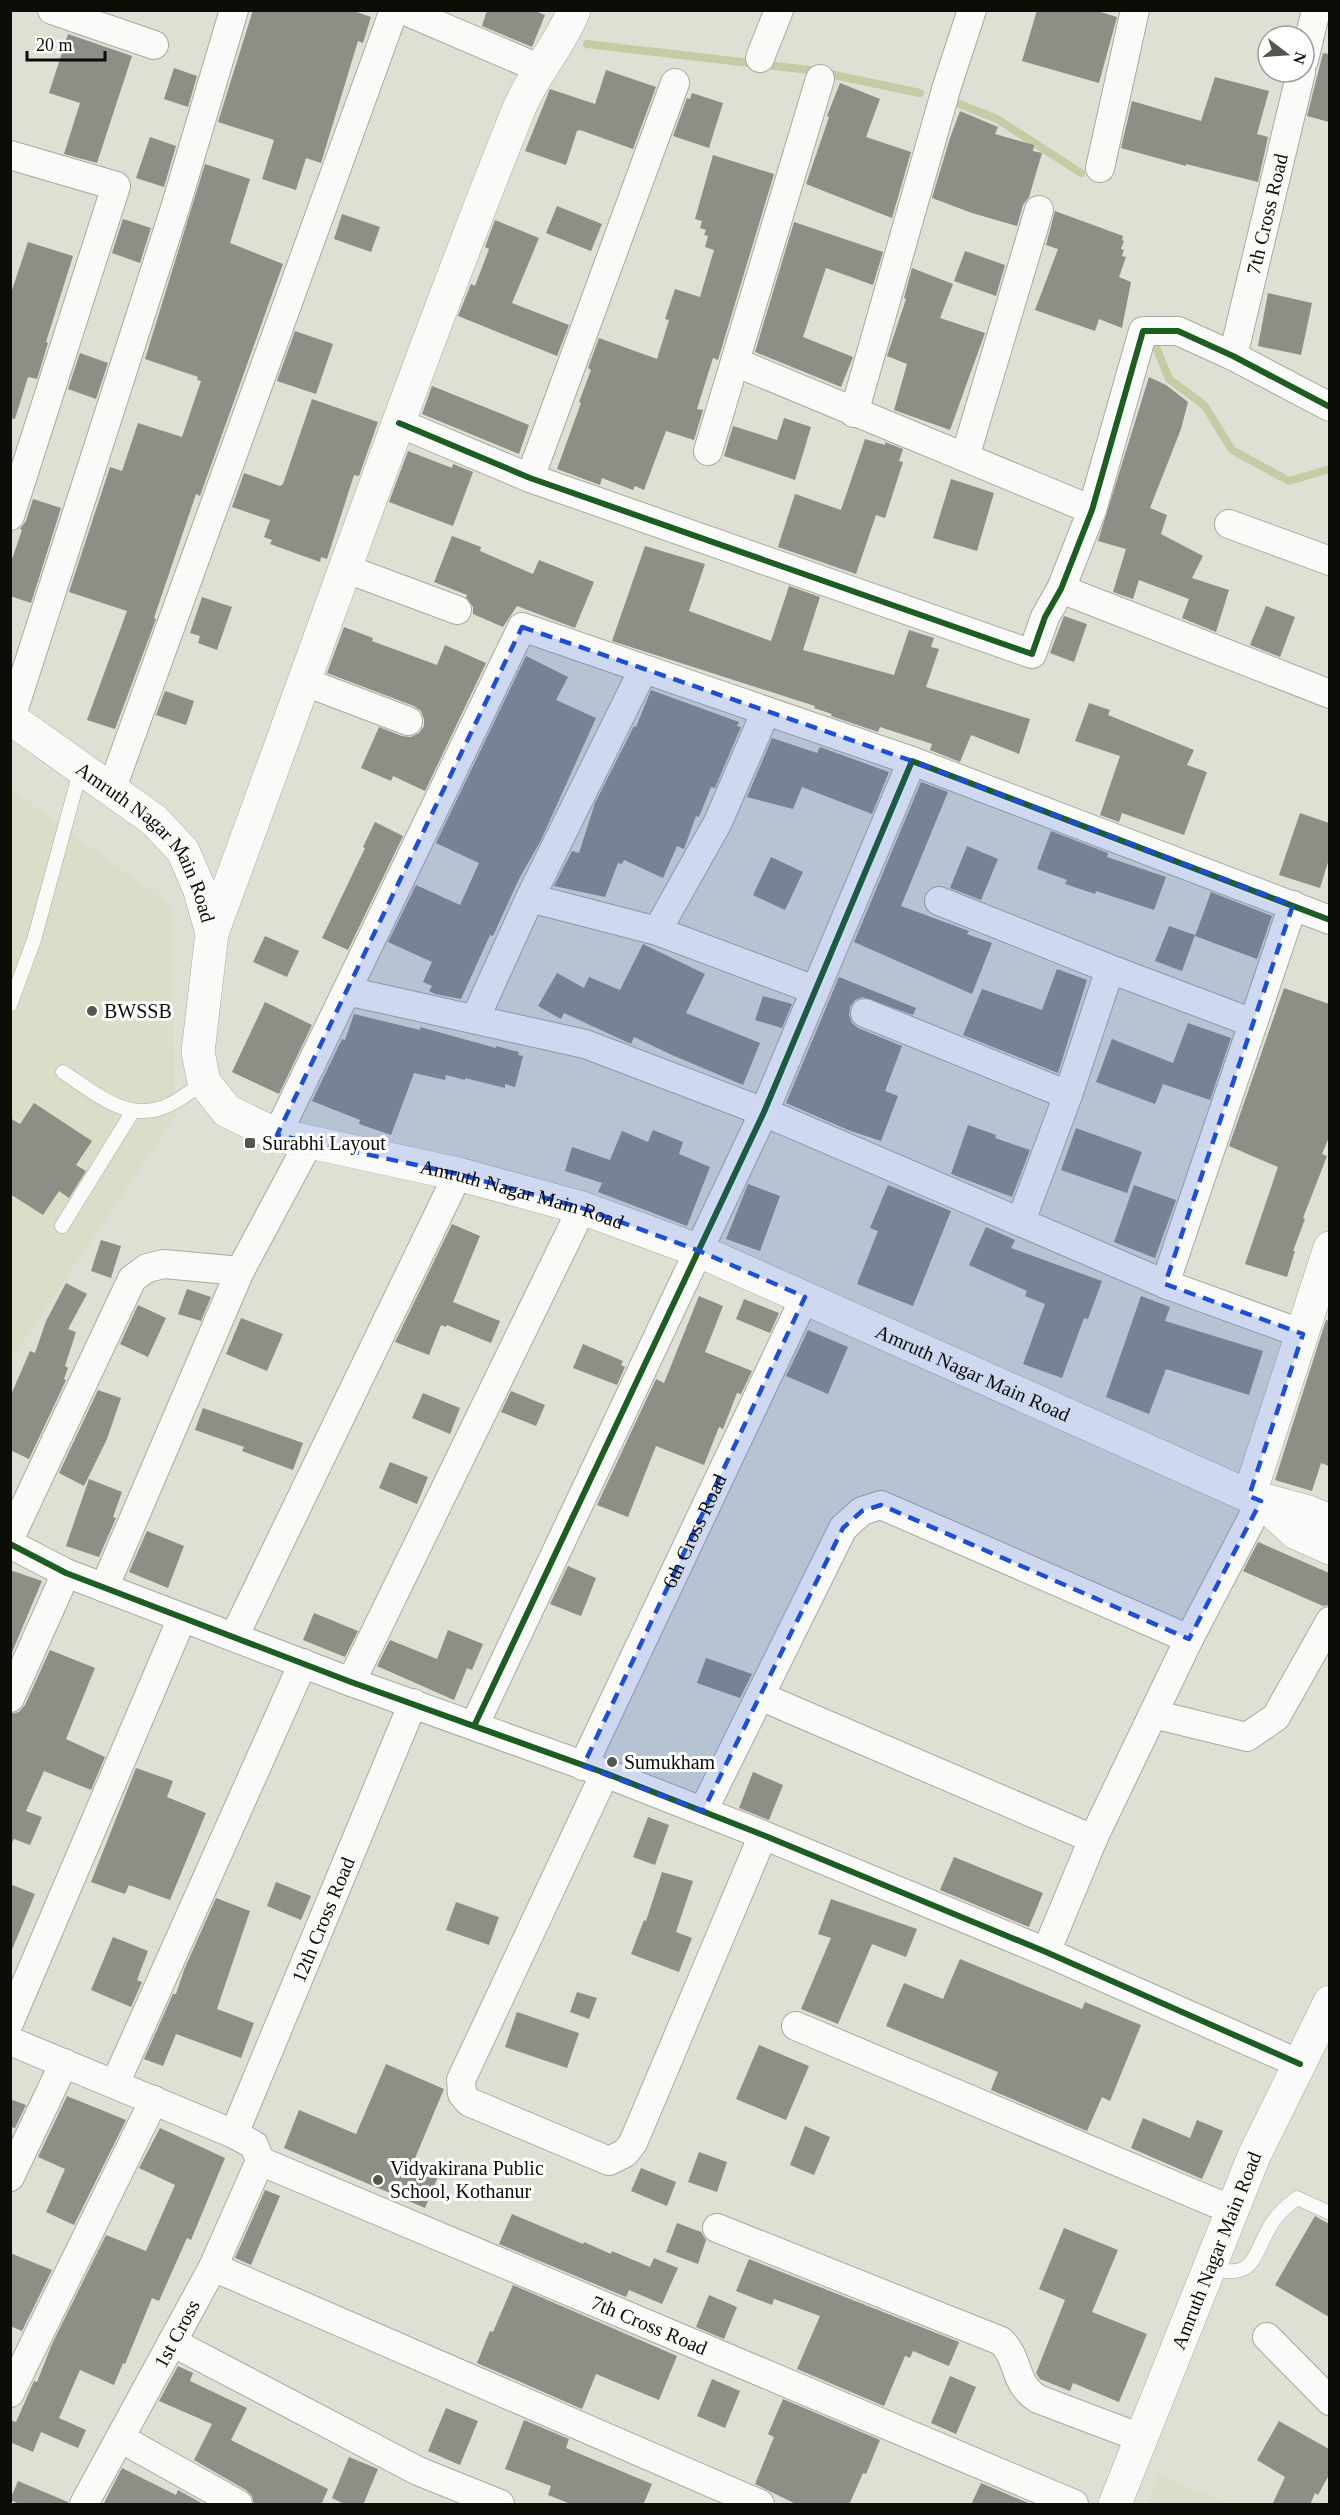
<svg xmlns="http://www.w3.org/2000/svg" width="1340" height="2515" viewBox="0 0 1340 2515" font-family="'Times New Roman',serif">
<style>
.built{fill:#d8dec7}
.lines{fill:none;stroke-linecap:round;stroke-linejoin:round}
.stream{stroke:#c3cca2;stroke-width:8}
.building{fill:#8c8f85}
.service-casing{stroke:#a7aaa0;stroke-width:15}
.minor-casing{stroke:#a7aaa0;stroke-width:30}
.tertiary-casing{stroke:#a7aaa0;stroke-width:34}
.secondary-casing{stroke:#a7aaa0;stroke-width:34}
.service{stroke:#fafaf8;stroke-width:14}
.minor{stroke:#fafaf8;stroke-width:28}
.tertiary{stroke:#fafaf8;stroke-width:33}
.secondary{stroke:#fafaf8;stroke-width:33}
.cycleway-casing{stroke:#fff;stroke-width:10}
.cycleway{stroke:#1b5e20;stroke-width:6}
.marked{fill:#1d4ed8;fill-opacity:0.2;stroke:#1d4ed8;stroke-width:4.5;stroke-dasharray:12 8;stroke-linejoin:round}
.poi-dot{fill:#54574e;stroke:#fff;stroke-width:2}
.labels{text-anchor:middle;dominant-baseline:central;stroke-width:6;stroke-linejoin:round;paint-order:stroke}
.street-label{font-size:20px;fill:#0b0d06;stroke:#fff}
.poi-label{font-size:20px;fill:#0b0d06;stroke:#fff;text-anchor:start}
</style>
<rect width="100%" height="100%" fill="#dde0d3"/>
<path class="built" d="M11,789L171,906L175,1116L11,1360Z
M1158,2475L1228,2504H1149Z"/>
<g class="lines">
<path class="stream" d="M587,44L810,70L920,93
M957,103L997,119L1081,173
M1154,342L1169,379L1204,405L1232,450L1289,481L1330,469"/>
</g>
<path class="building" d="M253,10H351L371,17L363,43L358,41L321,163L306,158L296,190L262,179L274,140L218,122Z
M487,10H533L545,15L532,47L482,26Z
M1037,10H1094L1117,17L1099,83L1022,61Z
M68,34L132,56L97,163L64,154L80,103L49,93Z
M1323,53L1329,54V122L1307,116Z
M174,68L197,76L188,107L164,99Z
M606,70L656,87L633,149L580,130L577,131L566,165L525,151L550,89L595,104Z
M1215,77L1269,91L1257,134L1268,137L1258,182L1186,164V166L1121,148L1132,101L1201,121Z
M840,83L880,99L866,137L911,152L892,218L806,184L829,117L827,116Z
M692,93L723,103L709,148L673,136L687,98L690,99Z
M960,111L998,127L995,134L1034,145L1033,151L1042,153L1029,197L1023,205L1017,226L972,213L932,198L950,138Z
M150,137L176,146L164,187L136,178Z
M713,155L774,174L718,360L713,358L697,409L703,410L694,440L666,431L644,490L635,486L633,490L602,478L600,485L557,469L581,403L579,402L591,370L588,368L599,338L657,359L669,320L665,319L675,289L700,297L714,250L705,247L708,236L704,235L706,230L700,228L702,221L695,219Z
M205,164L250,179L230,243L283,264L200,496L196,494L154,618L156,619L115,729L87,720L127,611L69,592L110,467L122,471L138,423L182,437L201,381L197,380L198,377L145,359Z
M557,206L602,224L591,251L546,233Z
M1055,211L1123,236L1122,240L1124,241L1121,249L1124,250L1122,256L1126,257L1119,277L1131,282L1122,328L1099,319L1095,331L1035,310L1058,249L1046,245Z
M342,214L380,227L371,252L334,239Z
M123,219L151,228L140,263L112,253Z
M495,220L539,238L512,303L569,325L557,356L458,316L471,284L475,286L489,249L485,247Z
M794,222L883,252L873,285L826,268L803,337L853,357L841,387L755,352Z
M28,242L73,256L46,342L48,343L37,379L28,377L15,419L10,418V296Z
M965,251L1005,265L996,296L954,281Z
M912,268L953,284L940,318L985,333L950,430L894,410L907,364L887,356L906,299L904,298Z
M1268,293L1312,303L1301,355L1258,346Z
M295,331L333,344L316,394L277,381Z
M80,353L108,363L96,399L68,389Z
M1149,377L1166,385L1188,402L1181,429L1150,508L1167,515L1161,534L1203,556L1192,578L1229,590L1216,632L1182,618L1189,599L1139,580L1133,599L1113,592L1126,549L1098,541Z
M432,386L529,425L519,454L422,414Z
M312,399L378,422L359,476L354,475L327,559L321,557L320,562L270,544L272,540L264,537L270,520L232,507L244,473L280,486L283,484Z
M784,418L811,427L795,480L724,456L733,426L777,440Z
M865,439L885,445V442L903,449L899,461L903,462L885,518L876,515L856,574L778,547L795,494L841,510Z
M408,451L452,468L453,464L473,472L453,526L389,502Z
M951,479L994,493L977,551L933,538Z
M33,499L61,508L31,603L10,596V565L22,530L20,529L26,521Z
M452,536L481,547L480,551L533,574L539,560L594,582L575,628L517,606L503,627L473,614V607L466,597L467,595L434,582Z
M645,546L705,564L689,611L771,641L789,586L820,597L803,650L894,675L909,630L934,638L931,647L939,649L926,687L1030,719L1019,754L971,735L960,762L930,750L932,744L880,727L878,732L831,716L832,714L814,708L815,706L612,641Z
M202,597L232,607L217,650L198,643L200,636L190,633Z
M1266,606L1295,617L1280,657L1250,645Z
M1064,616L1087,624L1074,662L1050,653Z
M344,627L373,638L372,641L437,665L445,645L486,663L425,791L393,776L391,781L361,768L379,727L402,736L411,737L419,733L424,726V719L421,711L414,706L327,673Z
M526,656L568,677L556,700L596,718L541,840L519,879L493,936L490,935L461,999L435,994L429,991L432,986L423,982L432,962L388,942L416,885L460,905L479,863L436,843Z
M651,690L739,722L737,726L741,727L715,788L711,787L699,817L696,816L684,849L677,846L663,878L624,860L622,864L618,863L605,897L554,886L572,851L579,853L595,803L634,726L636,727Z
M165,691L194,701L186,725L156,715Z
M1089,703L1110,710L1108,715L1194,750L1187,765L1207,772L1184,835L1122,813L1119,822L1100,815L1120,756L1075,741Z
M772,738L817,753L820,747L889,772L872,814L802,787L793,809L747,797Z
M921,782L948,792L901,906L969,931L967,934L992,943L972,994L854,942Z
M1300,813L1329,823V859L1320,888L1279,875Z
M375,822L403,836L348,950L322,938L365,848L363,847Z
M1051,831L1108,853L1107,857L1166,877L1154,910L1096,891L1095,894L1065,884L1067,880L1037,869Z
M967,846L998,859L981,900L950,888Z
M771,857L803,872L785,910L753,895Z
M1211,892L1272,916L1257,959L1195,936Z
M1169,926L1195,935L1182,971L1155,961Z
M265,936L299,951L287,977L253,962Z
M643,944L705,974L686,1013L760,1043L743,1085L672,1055L634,1037L631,1044L564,1013L561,1019L538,1006L557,973L584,988L589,977L620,990Z
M1057,969L1087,980L1058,1073L963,1035L982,989L1042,1010Z
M839,977L916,1008L913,1015L863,997L855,1000L850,1007L849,1015L852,1023L858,1028L902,1046L885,1091L898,1096L881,1141L848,1130L786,1103Z
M1284,988L1329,1004V1137L1322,1154L1327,1156L1303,1218L1305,1219L1293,1251H1295L1287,1277L1245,1264L1278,1167L1229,1146Z
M763,996L792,1004L782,1028L755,1020Z
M265,1002L312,1025L279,1094L232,1072Z
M354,1014L420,1030V1027L496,1048V1046L519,1052L518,1055L523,1056L515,1087L505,1084V1088L465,1078V1080L446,1075L445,1080L414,1073L391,1135L359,1124L360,1120L312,1101L342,1039L345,1040Z
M1188,1023L1231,1038L1210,1100L1163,1084L1155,1104L1096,1082L1112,1039L1173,1063Z
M34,1103L92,1141L76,1165L86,1171L69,1198L59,1191L43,1215L10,1194V1118L20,1124Z
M968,1125L996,1135L995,1138L1030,1150L1012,1197L951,1174Z
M1076,1128L1142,1152L1127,1193L1061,1170Z
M653,1130L683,1142L679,1154L710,1167L687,1226L598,1192L602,1183L565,1171L572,1147L610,1160L622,1131L648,1142Z
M748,1184L780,1196L760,1251L726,1239Z
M888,1185L951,1211L913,1306L857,1284L878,1231L870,1228Z
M1134,1185L1176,1200L1155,1258L1114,1242Z
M452,1224L480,1236L453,1302L500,1321L491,1343L447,1325L446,1327L441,1325L429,1355L395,1342Z
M986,1227L1015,1240L1011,1248L1102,1281L1088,1319L1084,1318L1062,1378L1023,1364L1045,1304L1025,1296L1027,1291L969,1265Z
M101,1240L121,1246L111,1278L91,1271Z
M66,1283L87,1294L68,1329L76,1332L65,1366L68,1368L64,1379L66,1380L29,1459L10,1450V1397L30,1351L35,1353L46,1321Z
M187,1289L211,1297L201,1321L178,1314Z
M699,1296L723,1306L705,1352L752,1371L741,1394L737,1393L723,1429L719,1427L704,1465L656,1446L628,1517L597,1505L656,1379L664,1383Z
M1141,1296L1170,1307L1165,1321L1263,1351L1249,1395L1166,1369L1149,1414L1106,1397Z
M744,1299L779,1313L770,1333L736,1319Z
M138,1305L166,1318L148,1357L120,1344Z
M241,1318L283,1334L267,1371L226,1354Z
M1326,1320L1329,1321V1466L1321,1463L1312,1491L1275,1480Z
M808,1330L848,1347L828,1394L786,1376Z
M583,1344L623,1361L621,1365L625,1367L617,1385L573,1368Z
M98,1390L121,1398L107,1439L84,1486L59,1473Z
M511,1391L545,1405L536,1426L501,1412Z
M423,1393L460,1408L450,1434L412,1418Z
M203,1408L303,1443L293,1470L242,1451L244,1447L195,1430Z
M390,1462L428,1477L417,1504L379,1488Z
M89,1479L122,1492L113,1517L116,1518L99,1557L66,1546Z
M147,1531L184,1546L168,1588L129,1572Z
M1258,1542L1329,1573V1605L1323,1606L1243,1571Z
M568,1566L596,1578L581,1616L550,1604Z
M10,1570L42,1581L10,1657Z
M314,1613L358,1631L345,1657L303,1640Z
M448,1630L483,1644L472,1670L467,1668L454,1700L377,1666L390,1640L437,1659Z
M50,1650L95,1668L66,1739L105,1757L91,1790L44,1771L26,1811L42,1817L30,1845L14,1839L10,1846V1714L19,1712L25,1705Z
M706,1658L752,1674L740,1698L697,1683Z
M136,1768L173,1781L167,1797L206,1813L170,1900L129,1885L125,1894L91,1882Z
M753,1772L783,1785L769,1820L739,1808Z
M648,1817L669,1825L655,1865L633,1857Z
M954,1857L1043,1893L1029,1927L940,1890Z
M662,1872L693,1881L676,1932L692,1938L679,1972L631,1954L644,1920L646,1921Z
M276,1882L311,1896L301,1920L267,1906Z
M10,1884L35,1894L11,1952H10Z
M216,1898L250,1911L217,2009L254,2023L241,2058L176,2034L163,2066L144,2059L173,1994H176L184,1970Z
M831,1899L917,1929L906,1957L872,1944L838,2024L801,2009L831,1938L818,1934Z
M456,1902L499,1917L489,1945L446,1930Z
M113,1937L148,1951L137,1980L142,1982L131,2007L91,1990Z
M960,1959L1082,2009L1085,2002L1141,2025L1110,2101L1102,2097L1087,2131L991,2090L998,2072L886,2026L904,1983L943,1999Z
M577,1992L597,1998L589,2019L570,2012Z
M517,2012L579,2033L567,2068L505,2047Z
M759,2045L809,2066L786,2120L736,2099Z
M386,2064L444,2089L413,2163L439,2174L425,2208L284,2148L299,2110L356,2134Z
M67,2096L126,2120L74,2225L46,2212L65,2169L38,2157Z
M10,2099L26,2105L15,2128L10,2127Z
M1143,2118L1190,2138L1197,2120L1223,2131L1202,2179L1131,2148Z
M805,2126L830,2137L814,2175L790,2165Z
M160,2128L225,2158L191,2240L187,2238L159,2301L152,2298L125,2364L123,2363L114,2385L80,2370L59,2418L86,2430L78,2448L41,2432L33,2452L10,2442V2420L16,2422L34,2381L37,2382L52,2344L106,2235L146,2251L175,2185L139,2168Z
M699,2152L727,2162L717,2192L688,2182Z
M641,2168L676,2182L667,2206L631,2191Z
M265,2190L280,2196L251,2265L235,2258Z
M512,2214L583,2244L584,2242L611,2254L612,2251L650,2267L654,2258L678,2268L662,2304L629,2290L626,2297L499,2244Z
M1315,2216L1329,2224V2317L1275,2285Z
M677,2223L701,2232L706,2240L698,2264L666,2252Z
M1064,2228L1118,2250L1092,2312L1147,2334L1119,2402L1073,2383L1070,2391L1040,2379L1036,2373L1065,2300L1039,2289Z
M10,2253L52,2270L22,2331L10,2326Z
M749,2259L959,2342L949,2366L913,2351L910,2358L905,2356L884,2406L797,2369L820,2316L774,2299L772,2305L736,2291Z
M513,2285L677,2356L659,2400L596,2374L582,2409L477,2363L490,2331L493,2332Z
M709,2295L737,2307L724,2339L696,2327Z
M178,2366L193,2373L190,2381L247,2408L231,2440L328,2489L321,2505H254L252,2496L246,2490L194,2460L212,2424L159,2401Z
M950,2376L976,2387L956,2434L931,2423Z
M712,2379L740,2391L725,2428L697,2416Z
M783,2399L880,2440L866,2474L863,2473L849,2505H798L755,2484L774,2437L768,2434Z
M446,2408L478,2421L460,2465L428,2451Z
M524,2420L569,2439L566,2448L652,2484L643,2505H573L548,2495L551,2486L505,2469Z
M1279,2421L1329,2449V2475L1318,2495L1315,2493L1310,2505H1272L1285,2477L1257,2460Z
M349,2457L378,2469L363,2505H346L332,2498Z
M122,2468L176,2495L178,2490L205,2505H103Z
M18,2481L68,2502V2505H22L10,2500Z
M981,2483L1033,2505H971Z"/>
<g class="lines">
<defs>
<path id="service" d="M10,1005L34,940L81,768
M63,1072C93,1092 126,1122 164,1107C178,1102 192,1090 204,1082
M62,1226L133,1111
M1209,2268C1256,2280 1251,2258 1271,2225C1277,2214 1287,2206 1297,2198L1330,2213"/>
<g id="minor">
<path d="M52,10L154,45"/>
<path d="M403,10L541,69"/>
<path d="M760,58L779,10"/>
<path d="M1304,60L1316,10"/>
<path d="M10,155L116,186L10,516"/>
<path d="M1100,168L1135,10"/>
<path id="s1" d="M1233,356L1301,72"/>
<path d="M735,362L1092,510"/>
<path d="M854,413L947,86L972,10"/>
<path d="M399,423L530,478L1032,654L1045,617L1061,589L1092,510L1143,331H1178L1233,356L1330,407"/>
<path d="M708,451L820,79"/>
<path d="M965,457L1039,210"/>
<path d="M530,478L675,83"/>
<path d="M1229,524L1330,561"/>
<path d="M344,568L457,610"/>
<path d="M1061,589L1330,694"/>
<path d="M305,682L408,721"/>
<path d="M11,718L176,205L234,10"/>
<path d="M112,788L394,10"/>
<path d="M530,898L657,931L815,990"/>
<path d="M939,901L1110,969L1253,1023"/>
<path d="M657,931L718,822L766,711"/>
<path d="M347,991L585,1044L764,1112L1165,1284L1303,1334"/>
<path d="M865,1013L1068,1095"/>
<path d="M475,1019L530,898L643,670"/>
<path d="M277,1135L522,627L912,761"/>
<path d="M1021,1221L1068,1095L1110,969"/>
<path d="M1165,1284L1293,905"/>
<path d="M10,1538L132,1279L147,1268L164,1264L240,1271"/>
<path d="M10,1544L66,1573L351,1682L605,1773L763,1835L1046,1952L1300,2064"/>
<path d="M104,1588L240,1271L308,1144"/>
<path d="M234,1637L458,1174"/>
<path d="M351,1682L582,1208"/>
<path d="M760,1696L1093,1839"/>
<path d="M10,1698L66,1573"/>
<path d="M1153,1714L1247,1737L1276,1717L1330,1621"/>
<path d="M475,1724L764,1112L912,761L1330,920"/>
<path id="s2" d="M583,1766L805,1297"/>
<path d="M605,1773L461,2080L462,2094L469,2102L609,2161L625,2153L633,2143L763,1835"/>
<path d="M703,1811L843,1528L862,1511L881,1505L1189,1639"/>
<path d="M1046,1952L1093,1839L1189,1639L1261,1501"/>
<path d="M10,2021L182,1618"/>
<path d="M796,2026L1232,2210"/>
<path id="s3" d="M10,2041L234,2134L254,2145L260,2161L1074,2504"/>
<path d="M115,2084L303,1663"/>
<path id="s4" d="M234,2134L413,1703"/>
<path d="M10,2177L64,2063"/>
<path d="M717,2228L1001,2341C1020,2359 1013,2384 1038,2399L1141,2438"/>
<path d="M213,2267L760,2504"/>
<path d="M1267,2337L1330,2401"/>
<path d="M172,2342L418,2471L500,2504"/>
<path d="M10,2393L154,2100"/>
<path d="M120,2438L238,2504"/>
<path id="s5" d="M84,2504L213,2267L260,2161"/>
</g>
<path id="tertiary" d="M212,933C314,659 409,382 518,111C532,75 560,46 574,10
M1249,1496L1330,1248"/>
<g id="secondary">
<path id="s6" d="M10,718L154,820L183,851L199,888L212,933L198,1052L204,1082L227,1111L277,1135L458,1174L582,1208L697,1250L1249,1496L1308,1512L1330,1521"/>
<path d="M1262,1502L1296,1533L1330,1548"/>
<path id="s7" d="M1115,2504L1254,2156L1330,2002"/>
</g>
</defs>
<use href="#service" class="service-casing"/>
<use href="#minor" class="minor-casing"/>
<use href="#tertiary" class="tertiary-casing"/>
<use href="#secondary" class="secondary-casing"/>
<use href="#service" class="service"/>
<use href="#minor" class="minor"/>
<use href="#tertiary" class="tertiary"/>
<use href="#secondary" class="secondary"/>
<defs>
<path id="cycleway" d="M399,423L530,478L1032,654L1045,617L1061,589L1092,510L1143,331H1178L1233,356L1330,407
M10,1544L66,1573L351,1682L605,1773L763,1835L1046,1952L1300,2064
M475,1724L764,1112L912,761L1330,920"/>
</defs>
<use href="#cycleway" class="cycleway-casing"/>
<use href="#cycleway" class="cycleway"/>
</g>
<path class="marked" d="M522,627L912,761L1293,905L1165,1284L1303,1334L1249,1496L1261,1501L1189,1639L881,1505L862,1511L843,1528L703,1811L583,1766L805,1297L697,1250L582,1208L458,1174L277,1135Z"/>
<g class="poi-dot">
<circle cx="92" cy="1011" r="6"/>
<rect x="244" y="1137" width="12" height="12" rx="3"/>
<circle cx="612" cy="1762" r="6"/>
<circle cx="378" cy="2180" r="6"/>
</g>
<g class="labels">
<g class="street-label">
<text stroke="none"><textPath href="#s1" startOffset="146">7th Cross Road</textPath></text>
<text stroke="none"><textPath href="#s6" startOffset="189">Amruth Nagar Main Road</textPath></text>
<text stroke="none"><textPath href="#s6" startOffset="801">Amruth Nagar Main Road</textPath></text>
<text stroke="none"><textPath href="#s6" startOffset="1287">Amruth Nagar Main Road</textPath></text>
<text stroke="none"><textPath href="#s2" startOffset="260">6th Cross Road</textPath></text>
<text stroke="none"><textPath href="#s4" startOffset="232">12th Cross Road</textPath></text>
<text stroke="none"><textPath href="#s7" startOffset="273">Amruth Nagar Main Road</textPath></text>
<text stroke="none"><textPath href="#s3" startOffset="705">7th Cross Road</textPath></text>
<text stroke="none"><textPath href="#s5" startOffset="194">1st Cross</textPath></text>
</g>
<g class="poi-label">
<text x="104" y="1011">BWSSB</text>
<text x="262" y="1143">Surabhi Layout</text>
<text x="624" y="1762">Sumukham</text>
<text x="390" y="2168">Vidyakirana Public<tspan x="390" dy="23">School, Kothanur</tspan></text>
</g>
</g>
<rect width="1340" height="2515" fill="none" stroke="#0b0d06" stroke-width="24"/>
<g transform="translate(1286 54) rotate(107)"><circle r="28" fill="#ffffff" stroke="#9d9e9b" stroke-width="1.5"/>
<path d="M0-4.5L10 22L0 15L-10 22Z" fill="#54574e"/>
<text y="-9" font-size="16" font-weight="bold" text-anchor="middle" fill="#0b0d06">N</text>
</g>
<path d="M27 51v9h78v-9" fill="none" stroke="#0b0d06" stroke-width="3"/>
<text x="36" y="51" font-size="18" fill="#0b0d06" stroke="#ffffff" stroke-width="4.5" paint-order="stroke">20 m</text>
</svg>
